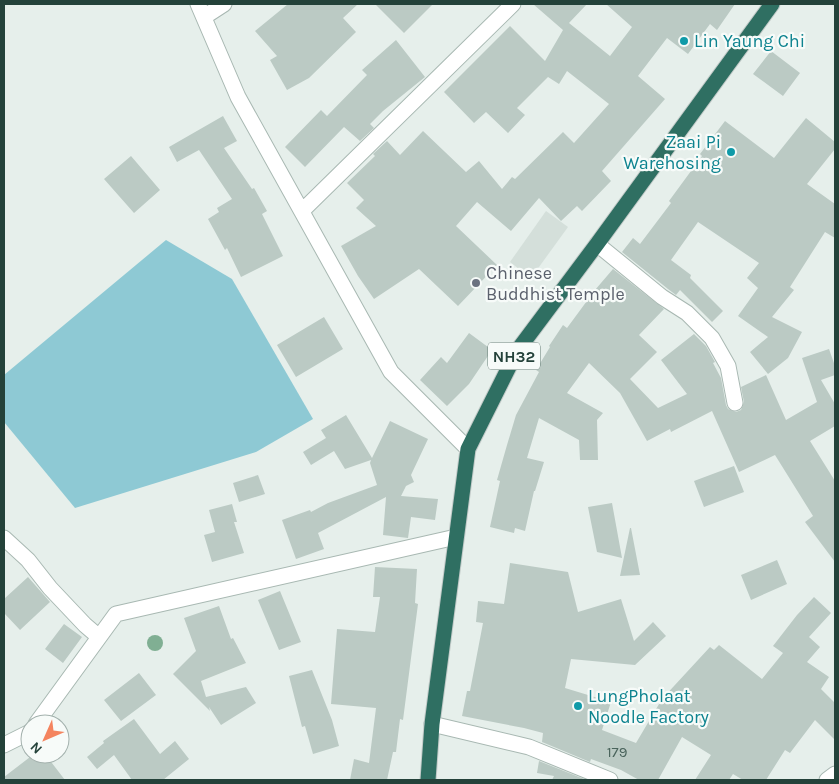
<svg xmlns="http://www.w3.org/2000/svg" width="839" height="784" viewBox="0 0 839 784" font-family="Karla,sans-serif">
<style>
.built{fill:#d4dfda}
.water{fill:#8ec9d4}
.building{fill:#bbcac4}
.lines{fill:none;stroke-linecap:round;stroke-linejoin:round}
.street-casing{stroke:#a8b8b2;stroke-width:17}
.highway-casing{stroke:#c2cac8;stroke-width:17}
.street{stroke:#fff;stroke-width:15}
.highway{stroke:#2f6f62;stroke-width:15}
.tree{fill:#80af93}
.culture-dot{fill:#0f9aa8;stroke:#f7fbf9;stroke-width:2}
.worship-dot{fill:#6b7280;stroke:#f7fbf9;stroke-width:2}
.labels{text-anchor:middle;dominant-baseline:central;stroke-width:4.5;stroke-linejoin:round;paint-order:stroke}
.number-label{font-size:15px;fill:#4a645c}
.shield{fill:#f7fbf9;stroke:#637a73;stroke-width:1}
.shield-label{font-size:16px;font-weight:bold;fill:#24423a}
.culture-label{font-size:18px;fill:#0d838f;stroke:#f7fbf9;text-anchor:start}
.worship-label{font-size:18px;fill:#5b616d;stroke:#f7fbf9;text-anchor:start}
</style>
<rect width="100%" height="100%" fill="#e6efeb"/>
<path class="built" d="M546,211L568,227L531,278L510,262Z"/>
<path class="water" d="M166,240L232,279L313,419L256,452L75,508L4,422V375Z"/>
<path class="building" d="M288,4H358L343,18L356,32L309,78L287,90L270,60L277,56L255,31Z
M375,4H433L404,33Z
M533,4H587L569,23L610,56L632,27L606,4H735L717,30L710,24L688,54L667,38L638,76L665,99L602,171L611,181L582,211L577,206L561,221L539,198L511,231L477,202L456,226L497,265L458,306L419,269L374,299L358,276L341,246L376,226L356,208L364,200L347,183L375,156L373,154L387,141L400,155L423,131L466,172L479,161L502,189L512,177L515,179L563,132L574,143L609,104L567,71L559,84L548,77L517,108L525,115L508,133L486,112L474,123L444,92L510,26L545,61L563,30Z
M396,40L425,77L383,111L370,124L374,128L360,141L344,127L305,167L285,147L321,110L327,116L367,75L362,70Z
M771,51L800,73L783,96L753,74Z
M223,116L237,141L224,148L252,189L254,188L267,211L262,214L283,256L241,277L227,248L225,250L208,219L219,212L217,208L232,199L199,150L177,162L169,147Z
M806,118L835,142V149L807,184L835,204V238L825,232L790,287L794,290L772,317L802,332L788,358L768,374L750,352L768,337L738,316L758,288L747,278L759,263L698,222L671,260L691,275L690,278L723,311L712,322L680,290L676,295L668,289L622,252L633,238L640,244L671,203L669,201L702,156L700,154L725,121L774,158Z
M131,156L160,190L134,213L104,179Z
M613,269L664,309L639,335L657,352L630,379L658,408L687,394L661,360L694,334L706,346L715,362L713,363L721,378L726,405L728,409L736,412L741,410L744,402L741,387L766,375L786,420L817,402L802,358L829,349L835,366V375L821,380L835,404V426L810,441L835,481V562L805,522L813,516L775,455L739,472L712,411L671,432L670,429L647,441L620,393L589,363L567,393L603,413L597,420L598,460H580L579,440L539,418L527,458L544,462L535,491H534L525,531L515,528L514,533L490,527L500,481L497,480L507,445L516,415L539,372L536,370L550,347L549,346L563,325L567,328L595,290Z
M324,317L343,349L296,377L277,345Z
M469,333L492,350L469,384L447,406L420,380L441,357L447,363Z
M346,415L372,458L390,421L428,439L411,475L414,482L406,486L401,496L438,499L435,520L411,517L408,538L383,535L386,497L318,533L324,549L296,559L282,520L310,510L311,512L328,503L377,485L370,463L371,460L345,469L334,451L311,465L303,452L326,438L321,430Z
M734,466L744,492L704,507L694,481Z
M258,475L265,494L239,502L233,483Z
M612,503L622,558L597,552L588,507Z
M232,504L237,522H234L244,553L212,562L204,535L215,532L209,510Z
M630,528H631L640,575L620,576Z
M777,560L787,584L751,600L741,575Z
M510,563L568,572L578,612L621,599L634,641L653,622L666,636L635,665L571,659L565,688L611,702L602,730L636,743L662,699L710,647L714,650L719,645L762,679L783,653L773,646L797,615L814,597L831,613L809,637L820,647L807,662L829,677L821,689L835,703V740L815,720L790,753L785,750L766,780H743L733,774L729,780H695L711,755L682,737L658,780H639L621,770L591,759L590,762L542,742L543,733L524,728L462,716L467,691H470L483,623L476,622L478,601L504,604Z
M375,567L417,569L415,603L418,604L403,720L400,719L396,752H393L387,780H350L354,759L369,763L376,708L331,704L337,629L375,632L380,597H373Z
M28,577L50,602L20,630L4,613V599Z
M280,591L301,642L279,650L258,600Z
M219,606L231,639L233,638L246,663L201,681L206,697L246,687L256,703L221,725L209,707L210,711L173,674L196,651L184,618Z
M64,624L82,637L63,663L45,649Z
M312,670L332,720L339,746L313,754L305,726L302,727L289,676Z
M139,673L156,695L121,721L104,700Z
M134,719L160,754L175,741L189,759L163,780H132L114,755L97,769L87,757L104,743L103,741Z
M34,754H45L65,780H4V777Z
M539,761L584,779L583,780H552L554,776L537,773Z"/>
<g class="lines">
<defs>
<path id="street" d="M198,4L238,97L391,372L468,449
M204,17L224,4
M302,211L513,4
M597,244L662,297L687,313L712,338L728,366L735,403
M4,538L28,560L50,588L85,625L99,637
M36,724L116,614L456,537
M432,724L529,747L610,780
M4,745L30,732
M827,780L835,774"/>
<path id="highway" d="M428,780L432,724L468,449L517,351L597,244L772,4"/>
</defs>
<use href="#street" class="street-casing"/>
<use href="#highway" class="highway-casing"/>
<use href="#street" class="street"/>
<use href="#highway" class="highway"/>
</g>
<circle class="tree" cx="155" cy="643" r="8"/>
<g class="culture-dot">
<circle cx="684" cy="41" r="5"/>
<circle cx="731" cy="152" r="5"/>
<circle cx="578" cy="706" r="5"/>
</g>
<circle class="worship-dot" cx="476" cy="283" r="5"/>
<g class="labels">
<g class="number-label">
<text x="617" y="752">179</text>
</g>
<rect class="shield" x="488" y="342.5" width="52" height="27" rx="4"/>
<g class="shield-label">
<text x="514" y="356">NH32</text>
</g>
<g class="culture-label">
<text x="694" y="41">Lin Yaung Chi</text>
<text x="721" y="142" text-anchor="end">Zaai Pi<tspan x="721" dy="21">Warehosing</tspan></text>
<text x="588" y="696">LungPholaat<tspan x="588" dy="21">Noodle Factory</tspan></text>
</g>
<g class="worship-label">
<text x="486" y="273">Chinese<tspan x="486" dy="21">Buddhist Temple</tspan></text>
</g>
</g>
<rect width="839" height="784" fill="none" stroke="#24423a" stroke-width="10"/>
<g transform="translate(45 739) rotate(225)"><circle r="24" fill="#f7fbf9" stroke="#a3b1ad"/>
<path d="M0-4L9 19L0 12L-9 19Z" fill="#f4845f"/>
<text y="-8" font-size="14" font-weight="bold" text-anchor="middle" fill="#24423a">N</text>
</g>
</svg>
